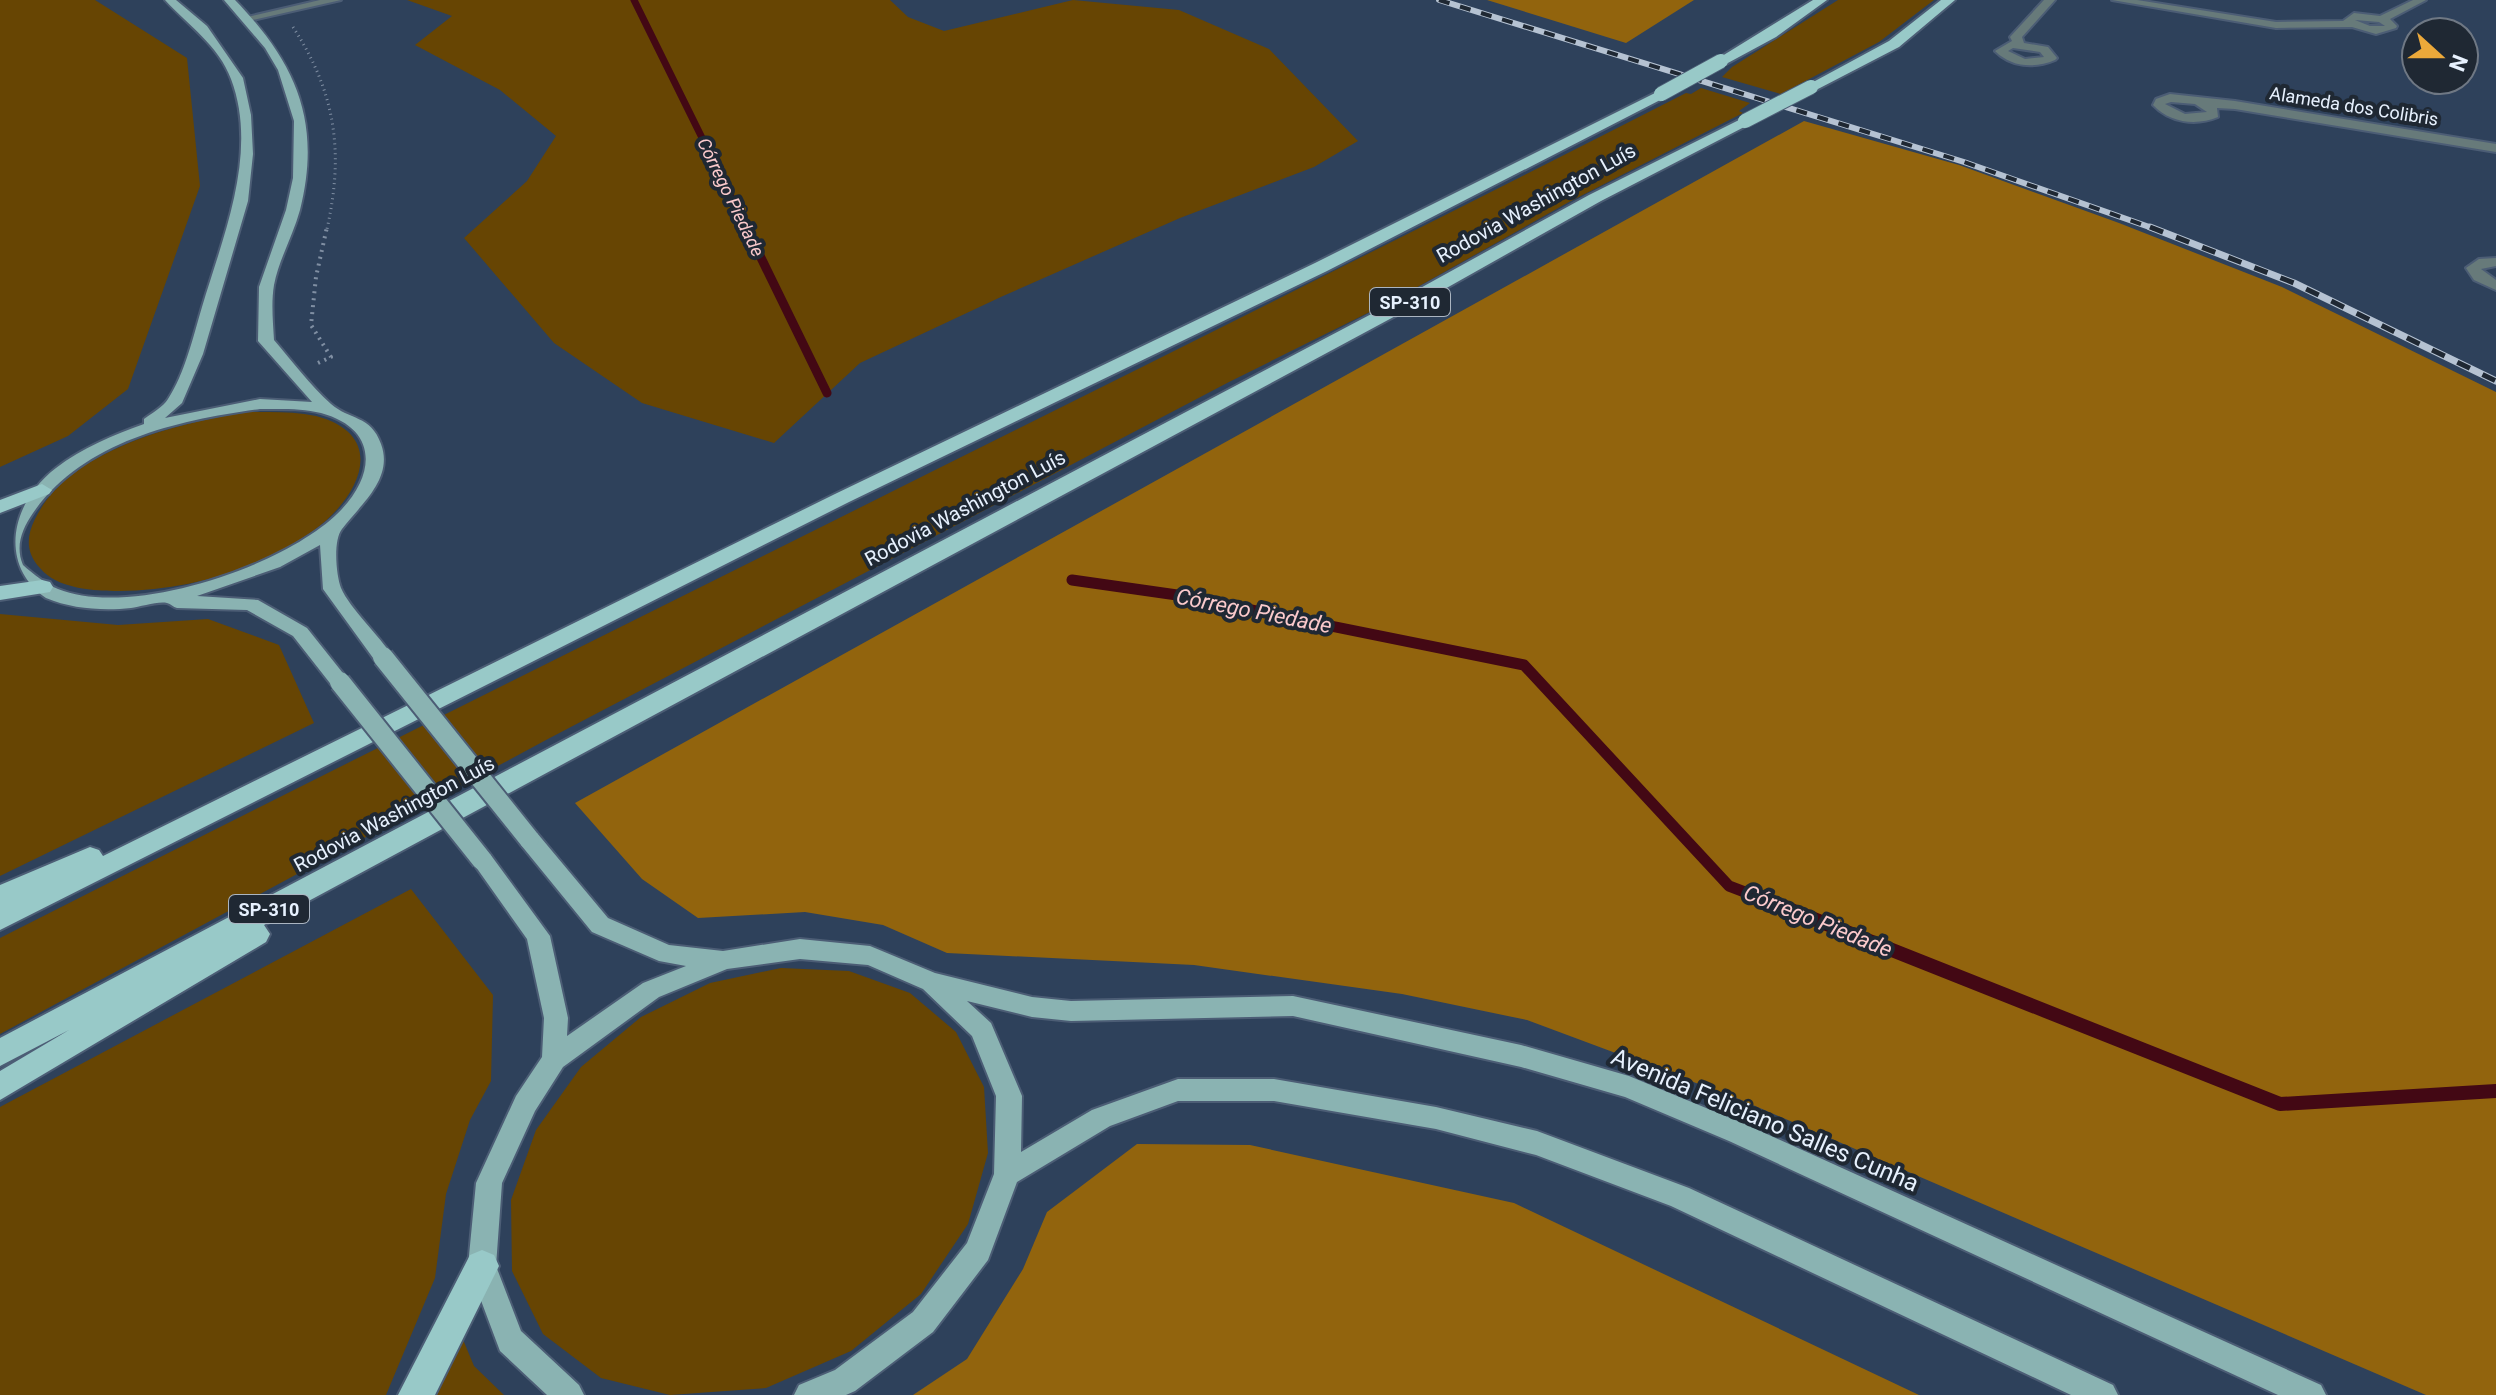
<svg xmlns="http://www.w3.org/2000/svg" width="2496" height="1395" viewBox="0 0 2496 1395" font-family="Roboto,sans-serif">
<style>
.green{fill:#674503}
.forest{fill:#92640d}
.lines{fill:none;stroke-linecap:round;stroke-linejoin:round}
.stream-far3{stroke:#430814;stroke-width:7}
.stream-far2{stroke:#430814;stroke-width:9}
.stream-far1{stroke:#430814;stroke-width:11}
.stream{stroke:#430814;stroke-width:14}
.minor-casing{stroke:#4c5d75;stroke-width:4}
.primary-casing{stroke:#4c5d75;stroke-width:4}
.motorway-casing{stroke:#4c5d75;stroke-width:4}
.path-far1{stroke:#808fa3;stroke-width:3;stroke-dasharray:1 4;stroke-linecap:butt}
.path{stroke:#808fa3;stroke-width:4;stroke-dasharray:2 5;stroke-linecap:butt}
.minor{fill:#677a7a;fill-rule:evenodd}
.primary{fill:#8ab3b2;fill-rule:evenodd}
.motorway{fill:#98c9c8;fill-rule:evenodd}
.rail-far1-casing{stroke:#b5c2d2;stroke-width:6}
.rail-casing{stroke:#b5c2d2;stroke-width:7}
.rail-far1{stroke:#1f2833;stroke-width:4;stroke-dasharray:11;stroke-linecap:butt}
.rail{stroke:#1f2833;stroke-width:5;stroke-dasharray:14;stroke-linecap:butt}
.primary-bridge-casing{stroke:#4c5d75;stroke-width:24;stroke-linecap:butt}
.motorway-bridge-casing{stroke:#4c5d75;stroke-width:16;stroke-linecap:butt}
.primary-bridge{stroke:#8ab3b2;stroke-width:20}
.motorway-bridge{stroke:#98c9c8;stroke-width:14}
.labels{text-anchor:middle;dominant-baseline:central;stroke-width:8;stroke-linejoin:round;paint-order:stroke}
.far-street-label{font-size:18px;fill:#e7f1fe;stroke:#1f2833}
.far-water-label{font-size:18px;font-style:italic;fill:#fbcacc;stroke:#1f2833}
.shield{fill:#1f2833;stroke:#abb5c1;stroke-width:2}
.shield-label{font-size:18px;font-weight:bold;fill:#e7f1fe}
.street-label{font-size:20px;fill:#e7f1fe;stroke:#1f2833}
.water-label{font-size:22px;font-style:italic;fill:#fbcacc;stroke:#1f2833}
.near-street-label{font-size:24px;fill:#e7f1fe;stroke:#1f2833}
</style>
<rect width="100%" height="100%" fill="#2e415b"/>
<path class="green" d="M0,0H95L187,58L200,186L128,389L68,436L0,467Z
M407,0H890L908,17L944,31L1073,0L1179,10L1269,49L1358,141L1314,167L1180,218L1003,296L860,363L774,443L642,403L554,343L464,238L527,181L556,136L500,90L415,45L452,16Z
M1838,0H1934L1879,42L1781,94L1722,77L1732,67Z
M1701,88L1750,103L1739,111L1743,113L1569,202L1398,298L1229,382L546,740L0,1034V938C561,654 1126,378 1686,93L1691,94Z
M250,412C272,412 294,411 316,416C391,436 358,499 313,531C257,570 187,591 119,591C95,591 57,589 40,568C26,553 26,537 35,519C69,449 180,422 250,412Z
M0,614L118,625L208,619L279,645L314,723L0,876Z
M411,889L493,995L491,1081L470,1120L446,1194L435,1278L386,1395H0V1107Z
M781,968L849,971L910,993L956,1032L984,1087L988,1153L968,1224L921,1294L851,1351L766,1388L670,1395L601,1378L543,1334L512,1271L511,1200L536,1130L581,1067L641,1017L710,983Z
M459,1330L474,1366L504,1395H432Z"/>
<path class="forest" d="M1487,0H1694L1626,43Z
M1804,121L1959,165L2119,223L2282,287L2496,392V1395H2426L1739,1099L1527,1020L1402,994L1194,965L947,953L883,925L805,912L698,918L642,879L575,803Z
M1137,1144L1250,1145L1514,1203L1919,1395H913L967,1359L1023,1269L1047,1212Z"/>
<g class="lines">
<path class="stream-far3" d="M634,0L747,229"/>
<path class="stream-far2" d="M746,227L827,393"/>
<path class="stream-far1" d="M1072,580L1177,595L1524,665L1729,886L1776,904"/>
<path class="stream" d="M1771,902L2280,1104L2496,1091"/>
<defs>
<path id="minor" d="M320,0H341L248,21L243,18Z
M2044,0H2055L2022,37L2024,43L2048,47L2057,58L2055,60C2034,69 2011,67 1995,51L2012,41L2010,37ZM2013,48L2040,52L2044,57L2025,59L2008,51Z
M2112,0H2137L2276,22L2343,21L2354,13L2380,16L2413,0H2426L2390,19L2397,26L2396,28L2376,34L2352,27L2276,28ZM2355,20L2379,22L2385,26H2370Z
M2170,94L2235,101L2496,144V152L2235,109L2217,108L2218,117C2196,126 2170,123 2153,105L2156,99ZM2171,102L2195,104L2207,112L2185,114L2165,104Z
M2496,258V266L2481,269L2496,280V290L2474,280L2466,268L2479,259Z"/>
<path id="primary" d="M165,0H176L207,26L243,78L251,115L253,154L248,201L203,354L182,403L165,418L260,399L312,402L258,341L259,287L286,210L293,178L294,121L278,70L265,48L224,0H235C296,63 322,122 300,210C293,236 279,259 274,285C271,303 273,322 274,340C292,361 310,385 331,404C349,420 371,415 381,444C394,479 360,505 342,529C333,540 336,575 341,588C350,609 380,636 393,657L390,662H376L323,589L320,545L280,567L197,596L258,600L307,628L350,682L340,689L333,687L293,636L247,610L177,608C173,607 171,604 167,603C158,601 140,607 131,608C104,611 72,609 46,598C0,567 8,505 56,468C82,448 113,435 144,424V419C152,413 163,407 168,399C185,373 193,337 202,307C223,236 259,153 231,79C219,46 188,25 165,0ZM260,409C280,409 302,408 321,413C376,428 377,471 342,509C290,565 131,619 58,589C46,584 33,574 23,565C15,546 22,529 33,513C83,441 178,420 260,409Z
M529,831L537,833L608,918L669,945L723,951L800,939L870,946L935,973L1032,997L1071,1001L1293,996L1521,1045L1629,1076L1747,1125L2321,1385L2326,1395H2278L1729,1141L1625,1097L1521,1067L1293,1016L1071,1021L1032,1017L967,1001L991,1023L1022,1096L1021,1152L1092,1110L1178,1079H1274L1436,1107L1537,1131L1689,1188L2113,1385L2118,1395H2071L1671,1206L1536,1155L1436,1129L1274,1101H1178L1110,1126L1017,1182L988,1260L933,1332L855,1391L846,1395H794L799,1385L835,1370L913,1312L967,1243L994,1174L996,1096L972,1036L923,989L868,965L800,959L727,969L659,997L563,1067L535,1111L502,1183L496,1266L521,1331L579,1385L584,1395H547L500,1351L468,1266L476,1183L516,1096L542,1057L544,1018L527,939L471,860L474,854L482,851L490,854L550,936L568,1018L567,1036L643,983L686,966L659,961L592,932L521,845L518,839L521,833Z"/>
<path id="motorway" d="M1813,0H1827L1776,37L1726,64L1714,61Z
M1941,0H1955L1899,47L1816,90L1811,91L1804,87L1889,41Z
M1661,90L1668,94L1666,97L1327,271L849,502L0,930V885L90,847L99,850L103,856L835,494L1315,263Z
M1745,117L1752,121L1750,124L1601,201L1427,299L264,925L270,934L266,942L0,1100V1071L69,1030L0,1066V1038L1415,291L1589,195Z
M42,484L52,490L49,494L0,513V500Z
M42,580L50,582L53,587L50,592L0,600V586Z
M482,1250L494,1255L499,1266L435,1395H398L470,1255Z"/>
</defs>
<use href="#minor" class="minor-casing"/>
<use href="#primary" class="primary-casing"/>
<use href="#motorway" class="motorway-casing"/>
<path class="path-far1" d="M293,27C336,93 344,153 327,229"/>
<path class="path" d="M318,363L331,357L311,325L316,277L327,227"/>
<use href="#minor" class="minor"/>
<use href="#primary" class="primary"/>
<use href="#motorway" class="motorway"/>
<defs>
<path id="rail-far1" d="M1439,0L1964,162L2155,229"/>
<path id="rail" d="M2150,227L2294,283L2496,381"/>
</defs>
<use href="#rail-far1" class="rail-far1-casing"/>
<use href="#rail" class="rail-casing"/>
<use href="#rail-far1" class="rail-far1"/>
<use href="#rail" class="rail"/>
<defs>
<path id="primary-bridge" d="M383,657L529,839
M340,682L482,860"/>
<path id="motorway-bridge" d="M1661,94L1721,61
M1745,121L1811,87"/>
</defs>
<use href="#primary-bridge" class="primary-bridge-casing"/>
<use href="#motorway-bridge" class="motorway-bridge-casing"/>
<use href="#primary-bridge" class="primary-bridge"/>
<use href="#motorway-bridge" class="motorway-bridge"/>
</g>
<g class="labels">
<g class="far-street-label">
<text transform="translate(2354 106) rotate(9)">Alameda dos Colibris</text>
</g>
<g class="far-water-label">
<text transform="translate(731 197) rotate(64)">Córrego Piedade</text>
</g>
<g class="shield">
<rect x="1370" y="288" width="80" height="28" rx="6"/>
<rect x="229" y="895" width="80" height="28" rx="6"/>
</g>
<g class="shield-label">
<text x="1410" y="302">SP-310</text>
<text x="269" y="909">SP-310</text>
</g>
<g class="street-label">
<text transform="translate(1536 203) rotate(-29)">Rodovia Washington Luís</text>
<text transform="translate(965 508) rotate(-28)">Rodovia Washington Luís</text>
<text transform="translate(394 814) rotate(-28)">Rodovia Washington Luís</text>
</g>
<g class="water-label">
<text transform="translate(1254 611) rotate(11)">Córrego Piedade</text>
<text transform="translate(1818 921) rotate(22)">Córrego Piedade</text>
</g>
<g class="near-street-label">
<text transform="translate(1765 1120) rotate(23)">Avenida Feliciano Salles Cunha</text>
</g>
</g>
<g transform="translate(2440 56) rotate(111)"><circle r="38" fill="#1f2833" stroke="#6f7884" stroke-width="2"/>
<path d="M0-6L14 30L0 20L-14 30Z" fill="#eca93a"/>
<text y="-12" font-size="22" font-weight="bold" text-anchor="middle" fill="#e7f1fe">N</text>
</g>
</svg>
